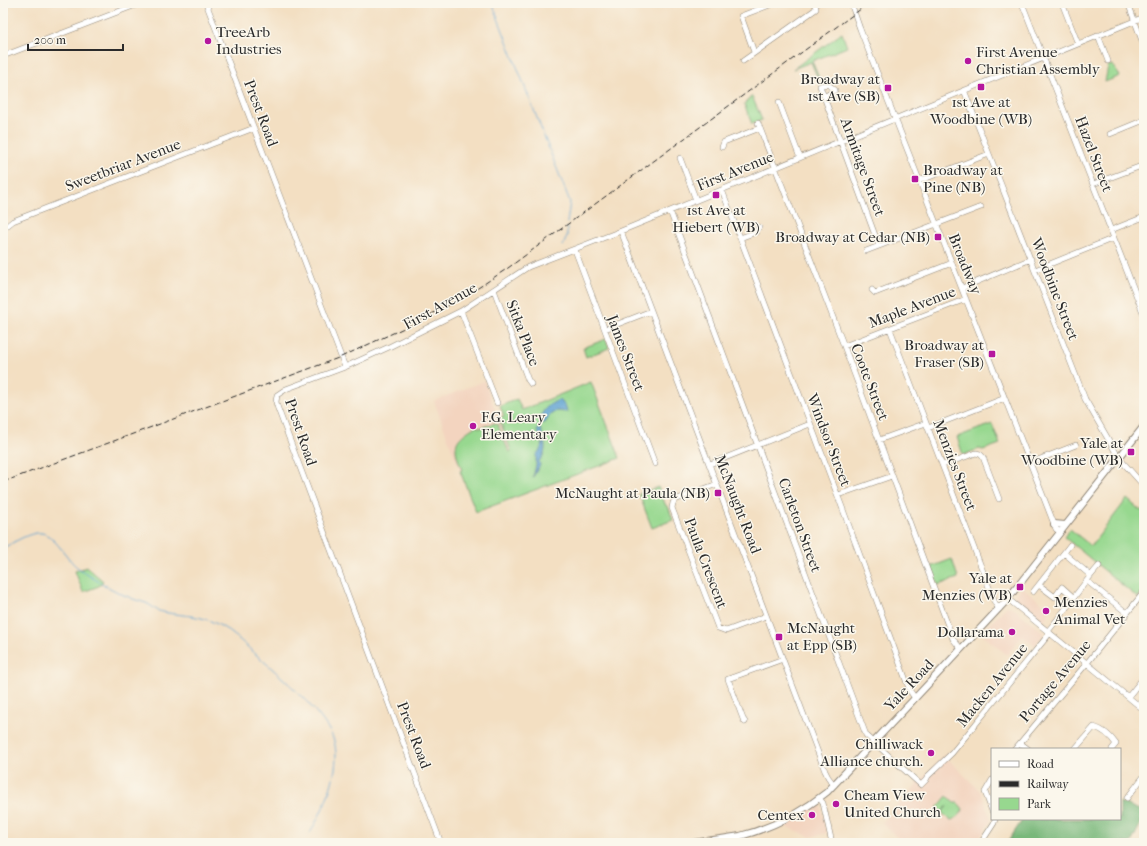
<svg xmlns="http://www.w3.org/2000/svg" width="1147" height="846" viewBox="0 0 1147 846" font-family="'IM FELL French Canon',serif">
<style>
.built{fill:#f3d4bf}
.green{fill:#97d88f;stroke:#61825d}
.forest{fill:#79b87a;stroke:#527252}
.water{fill:#5ca1d1;stroke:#44667e}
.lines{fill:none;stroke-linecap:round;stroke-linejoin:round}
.stream{stroke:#5ca1d1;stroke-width:1}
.minor-casing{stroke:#8f8576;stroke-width:6}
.major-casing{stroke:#8f8576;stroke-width:8}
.minor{stroke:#fff;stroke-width:5}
.major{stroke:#fff;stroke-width:6}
.rail{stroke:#2b2b2b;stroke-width:1;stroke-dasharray:6 3;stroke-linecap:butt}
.poi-dot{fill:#b5179e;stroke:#fbf7ec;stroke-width:1.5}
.labels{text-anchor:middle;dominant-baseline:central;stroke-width:3;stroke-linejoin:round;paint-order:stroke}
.poi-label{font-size:15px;fill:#2b2b2b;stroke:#fbf7ec;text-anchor:end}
.street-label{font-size:15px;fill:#2b2b2b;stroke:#fbf7ec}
</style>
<rect width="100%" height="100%" fill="#fbf7ec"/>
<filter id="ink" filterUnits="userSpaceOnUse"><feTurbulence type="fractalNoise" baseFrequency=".025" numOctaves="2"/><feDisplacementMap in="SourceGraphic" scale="8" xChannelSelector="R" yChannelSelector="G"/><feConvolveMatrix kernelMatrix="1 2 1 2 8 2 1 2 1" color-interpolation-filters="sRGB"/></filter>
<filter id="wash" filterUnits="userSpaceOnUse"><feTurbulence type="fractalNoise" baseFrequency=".012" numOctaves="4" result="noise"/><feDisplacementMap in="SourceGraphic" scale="16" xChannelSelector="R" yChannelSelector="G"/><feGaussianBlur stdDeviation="0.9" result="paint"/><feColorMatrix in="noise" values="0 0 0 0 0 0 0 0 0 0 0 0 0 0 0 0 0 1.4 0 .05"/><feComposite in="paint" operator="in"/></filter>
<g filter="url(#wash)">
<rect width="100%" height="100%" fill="#f3dfc2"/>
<path class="built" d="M484,381L511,451L460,471L434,401Z
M1022,587L1050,609L1048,615L1042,622L1014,600V597Z
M1007,606L1012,607L1043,632V635L1035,646L1022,636L1007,655L981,634Z
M945,754L947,758L981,792L991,820L977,843H903L882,823Z
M817,803L821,807L827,833L811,837L787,827L784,821Z"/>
<path class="green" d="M842,33L847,47L812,61L819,78L818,79L811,62L793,69Z
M1112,65L1120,76L1105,82L1108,66Z
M752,96L762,120L752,124L744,104Z
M606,339L609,348L586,357L583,348Z
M591,382L620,458L476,512L460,471L462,470C452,445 453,440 476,426L480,428L495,423L498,425L509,452L511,451L499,418L504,416L500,406L517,399L522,410Z
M992,424L1000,444L983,450L979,449L963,455L957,437Z
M658,487L666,506H668L673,520L652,528L639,494Z
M1127,499L1141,511L1144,508V589L1138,598L1064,537L1070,529L1091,546Z
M952,559L958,578L938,585L931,567Z
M87,567L103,581L99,586L83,592L75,571Z
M947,796L954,803H958L963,809C962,814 956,819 951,820L942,813L947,806L942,812L937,808Z"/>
<path class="forest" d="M1120,802L1144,812V817L1131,843H1007L1023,819H1120Z"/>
<path class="water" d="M559,400L561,401L566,407L567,412L556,411L550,415L545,423H541C539,411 549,404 559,400Z
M539,428L541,430C544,441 549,451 539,461L540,465L533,477L536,465V455C537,453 539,452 540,450C546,443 540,437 537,431Z"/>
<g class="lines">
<path class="stream" d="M492,3L570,202L567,223
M563,246L567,236V228
M3,548C13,543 31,531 42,533C55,536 67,559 77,567C87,575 99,582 110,588C116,591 122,595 129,597C134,600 140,601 146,603C151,605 154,609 159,611C177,616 198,614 215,623C232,630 252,652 267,664C286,681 327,717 334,741C342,769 324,809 310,833"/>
</g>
</g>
<g filter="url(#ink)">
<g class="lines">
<defs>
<path id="minor" d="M206,3L345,367
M851,3L860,29L1056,529L1060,532
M1022,3L1144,315
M1062,3L1078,44
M1128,3L1144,46
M1098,35L1108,61
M754,52L741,16L775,3
M3,56L141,3
M743,61L816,9L815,3
M964,90L1085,399L1119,458L1144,486
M824,97L835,90C830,85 827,83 820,86L879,246
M779,102L800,158
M758,123L844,346L953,639L961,649
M1110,134L1144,120
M722,147L724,142L760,128
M680,158L696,200
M919,181L989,154
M1093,184L1144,165
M722,190L842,507L910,691L915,698
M670,211L866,735L921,785L926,780L928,776L952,753L1050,633
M3,229L13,221L139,172L254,128
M1111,230L1144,217
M621,231L825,771L828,777L834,785
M740,238L756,232L759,227
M575,250L655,464
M866,251L981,207
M1035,270L1114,238
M962,288L1031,259
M494,290L528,380L531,384
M872,290L875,293L952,263
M461,311L497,403
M605,329L651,311
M890,329L995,603L999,609
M844,346L966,299
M928,428L1005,398
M879,440L926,423
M1030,463L1076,445
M710,464L810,424
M943,465L976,453L980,454L983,457L999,499
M717,484L675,500L673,503L672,508L718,628L726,631L766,616
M838,495L892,476
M1064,553L1090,575
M1087,581L1127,613
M1039,585L1055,597L1062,587L1073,597
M1033,592L1070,545
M1008,599L1144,710
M1048,631C1066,610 1080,587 1099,566
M1128,697L1144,677
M745,722L743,719L728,679L783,659
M1020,743L1028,749
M1015,749L1087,663L1144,592
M1075,749L1094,727C1104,730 1110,735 1116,744L1112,749
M992,780L985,792L992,811
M819,798L823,803L832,843
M1127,798L1144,776
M441,843L277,406L276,402L277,395L286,389L345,367L389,347L461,311L528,267L621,231L1144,17
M981,843L994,823L995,819"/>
<path id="major" d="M1054,524L1065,525
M694,843C709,840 725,839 740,836C771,828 802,812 827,792L1006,601L1144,426"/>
</defs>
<use href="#minor" class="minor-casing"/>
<use href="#major" class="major-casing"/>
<use href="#minor" class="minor"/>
<use href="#major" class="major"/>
<path class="rail" d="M3,482L341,357L417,322L472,292L508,268L869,3"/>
</g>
</g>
<g class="poi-dot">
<circle cx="208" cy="41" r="4"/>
<circle cx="968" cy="61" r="4"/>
<rect x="977" y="83" width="8" height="8" rx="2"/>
<rect x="884" y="84" width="8" height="8" rx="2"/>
<rect x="911" y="175" width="8" height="8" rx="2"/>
<rect x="712" y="191" width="8" height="8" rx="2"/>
<rect x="934" y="233" width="8" height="8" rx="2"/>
<rect x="988" y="350" width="8" height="8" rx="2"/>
<circle cx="473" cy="426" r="4"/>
<rect x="1127" y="448" width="8" height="8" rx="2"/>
<rect x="714" y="489" width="8" height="8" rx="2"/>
<rect x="1016" y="583" width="8" height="8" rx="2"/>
<circle cx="1046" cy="611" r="4"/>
<circle cx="1012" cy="632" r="4"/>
<rect x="775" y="633" width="8" height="8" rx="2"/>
<circle cx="931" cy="753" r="4"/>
<circle cx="836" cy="804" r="4"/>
<circle cx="812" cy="815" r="4"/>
</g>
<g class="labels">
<g class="poi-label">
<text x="216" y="32" text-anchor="start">TreeArb<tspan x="216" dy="17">Industries</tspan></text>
<text x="976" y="52" text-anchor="start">First Avenue<tspan x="976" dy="17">Christian Assembly</tspan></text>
<text x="880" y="79">Broadway at<tspan x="880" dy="17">1st Ave (SB)</tspan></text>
<text x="981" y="102" text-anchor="middle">1st Ave at<tspan x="981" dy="17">Woodbine (WB)</tspan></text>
<text x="923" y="170" text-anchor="start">Broadway at<tspan x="923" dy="17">Pine (NB)</tspan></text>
<text x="716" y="210" text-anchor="middle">1st Ave at<tspan x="716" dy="17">Hiebert (WB)</tspan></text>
<text x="930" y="237">Broadway at Cedar (NB)</text>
<text x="984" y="345">Broadway at<tspan x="984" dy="17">Fraser (SB)</tspan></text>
<text x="481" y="417" text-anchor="start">F.G. Leary<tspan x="481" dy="17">Elementary</tspan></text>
<text x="1123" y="443">Yale at<tspan x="1123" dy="17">Woodbine (WB)</tspan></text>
<text x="710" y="493">McNaught at Paula (NB)</text>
<text x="1012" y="578">Yale at<tspan x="1012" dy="17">Menzies (WB)</tspan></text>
<text x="1054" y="602" text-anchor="start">Menzies<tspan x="1054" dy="17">Animal Vet</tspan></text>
<text x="787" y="628" text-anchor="start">McNaught<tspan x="787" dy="17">at Epp (SB)</tspan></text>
<text x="1004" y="632">Dollarama</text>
<text x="923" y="744">Chilliwack<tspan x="923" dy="17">Alliance church.</tspan></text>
<text x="844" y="795" text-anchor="start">Cheam View<tspan x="844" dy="17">United Church</tspan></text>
<text x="804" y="815">Centex</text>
</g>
<g class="street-label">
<text transform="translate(261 113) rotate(69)">Prest Road</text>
<text transform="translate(1094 154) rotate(69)">Hazel Street</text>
<text transform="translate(123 165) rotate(-21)">Sweetbriar Avenue</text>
<text transform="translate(863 167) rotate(70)">Armitage Street</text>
<text transform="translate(735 171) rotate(-22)">First Avenue</text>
<text transform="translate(965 264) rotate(68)">Broadway</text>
<text transform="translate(1055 289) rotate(69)">Woodbine Street</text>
<text transform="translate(440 306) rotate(-29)">First Avenue</text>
<text transform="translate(912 307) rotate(-21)">Maple Avenue</text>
<text transform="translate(523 333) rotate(69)">Sitka Place</text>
<text transform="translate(626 353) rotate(69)">James Street</text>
<text transform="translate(870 382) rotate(69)">Coote Street</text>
<text transform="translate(301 432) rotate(71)">Prest Road</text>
<text transform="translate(829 440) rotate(69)">Windsor Street</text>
<text transform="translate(955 465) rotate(69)">Menzies Street</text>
<text transform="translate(738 504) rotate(69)">McNaught Road</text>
<text transform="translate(800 525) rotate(70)">Carleton Street</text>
<text transform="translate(706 563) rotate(69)">Paula Crescent</text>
<text transform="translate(1055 681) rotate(-50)">Portage Avenue</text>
<text transform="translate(909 685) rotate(-47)">Yale Road</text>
<text transform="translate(992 685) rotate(-51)">Macken Avenue</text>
<text transform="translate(414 735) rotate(69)">Prest Road</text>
</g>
</g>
<rect width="1147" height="846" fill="none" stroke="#fbf7ec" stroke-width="16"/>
<rect x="991" y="748" width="130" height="72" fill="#fbf7ec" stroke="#a8a59f"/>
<rect x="999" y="761" width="20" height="6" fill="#ffffff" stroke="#a8a59f"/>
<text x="1027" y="768" font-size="12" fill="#2b2b2b">Road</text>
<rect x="999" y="781" width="20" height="6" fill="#2b2b2b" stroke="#a8a59f"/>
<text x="1027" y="788" font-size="12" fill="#2b2b2b">Railway</text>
<rect x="999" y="798" width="20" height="12" fill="#97d88f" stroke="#a8a59f"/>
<text x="1027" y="808" font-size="12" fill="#2b2b2b">Park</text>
<path d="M28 44v6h95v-6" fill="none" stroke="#2b2b2b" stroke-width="2"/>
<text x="34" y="44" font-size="12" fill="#2b2b2b" stroke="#fbf7ec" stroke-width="3" paint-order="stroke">200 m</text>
</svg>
